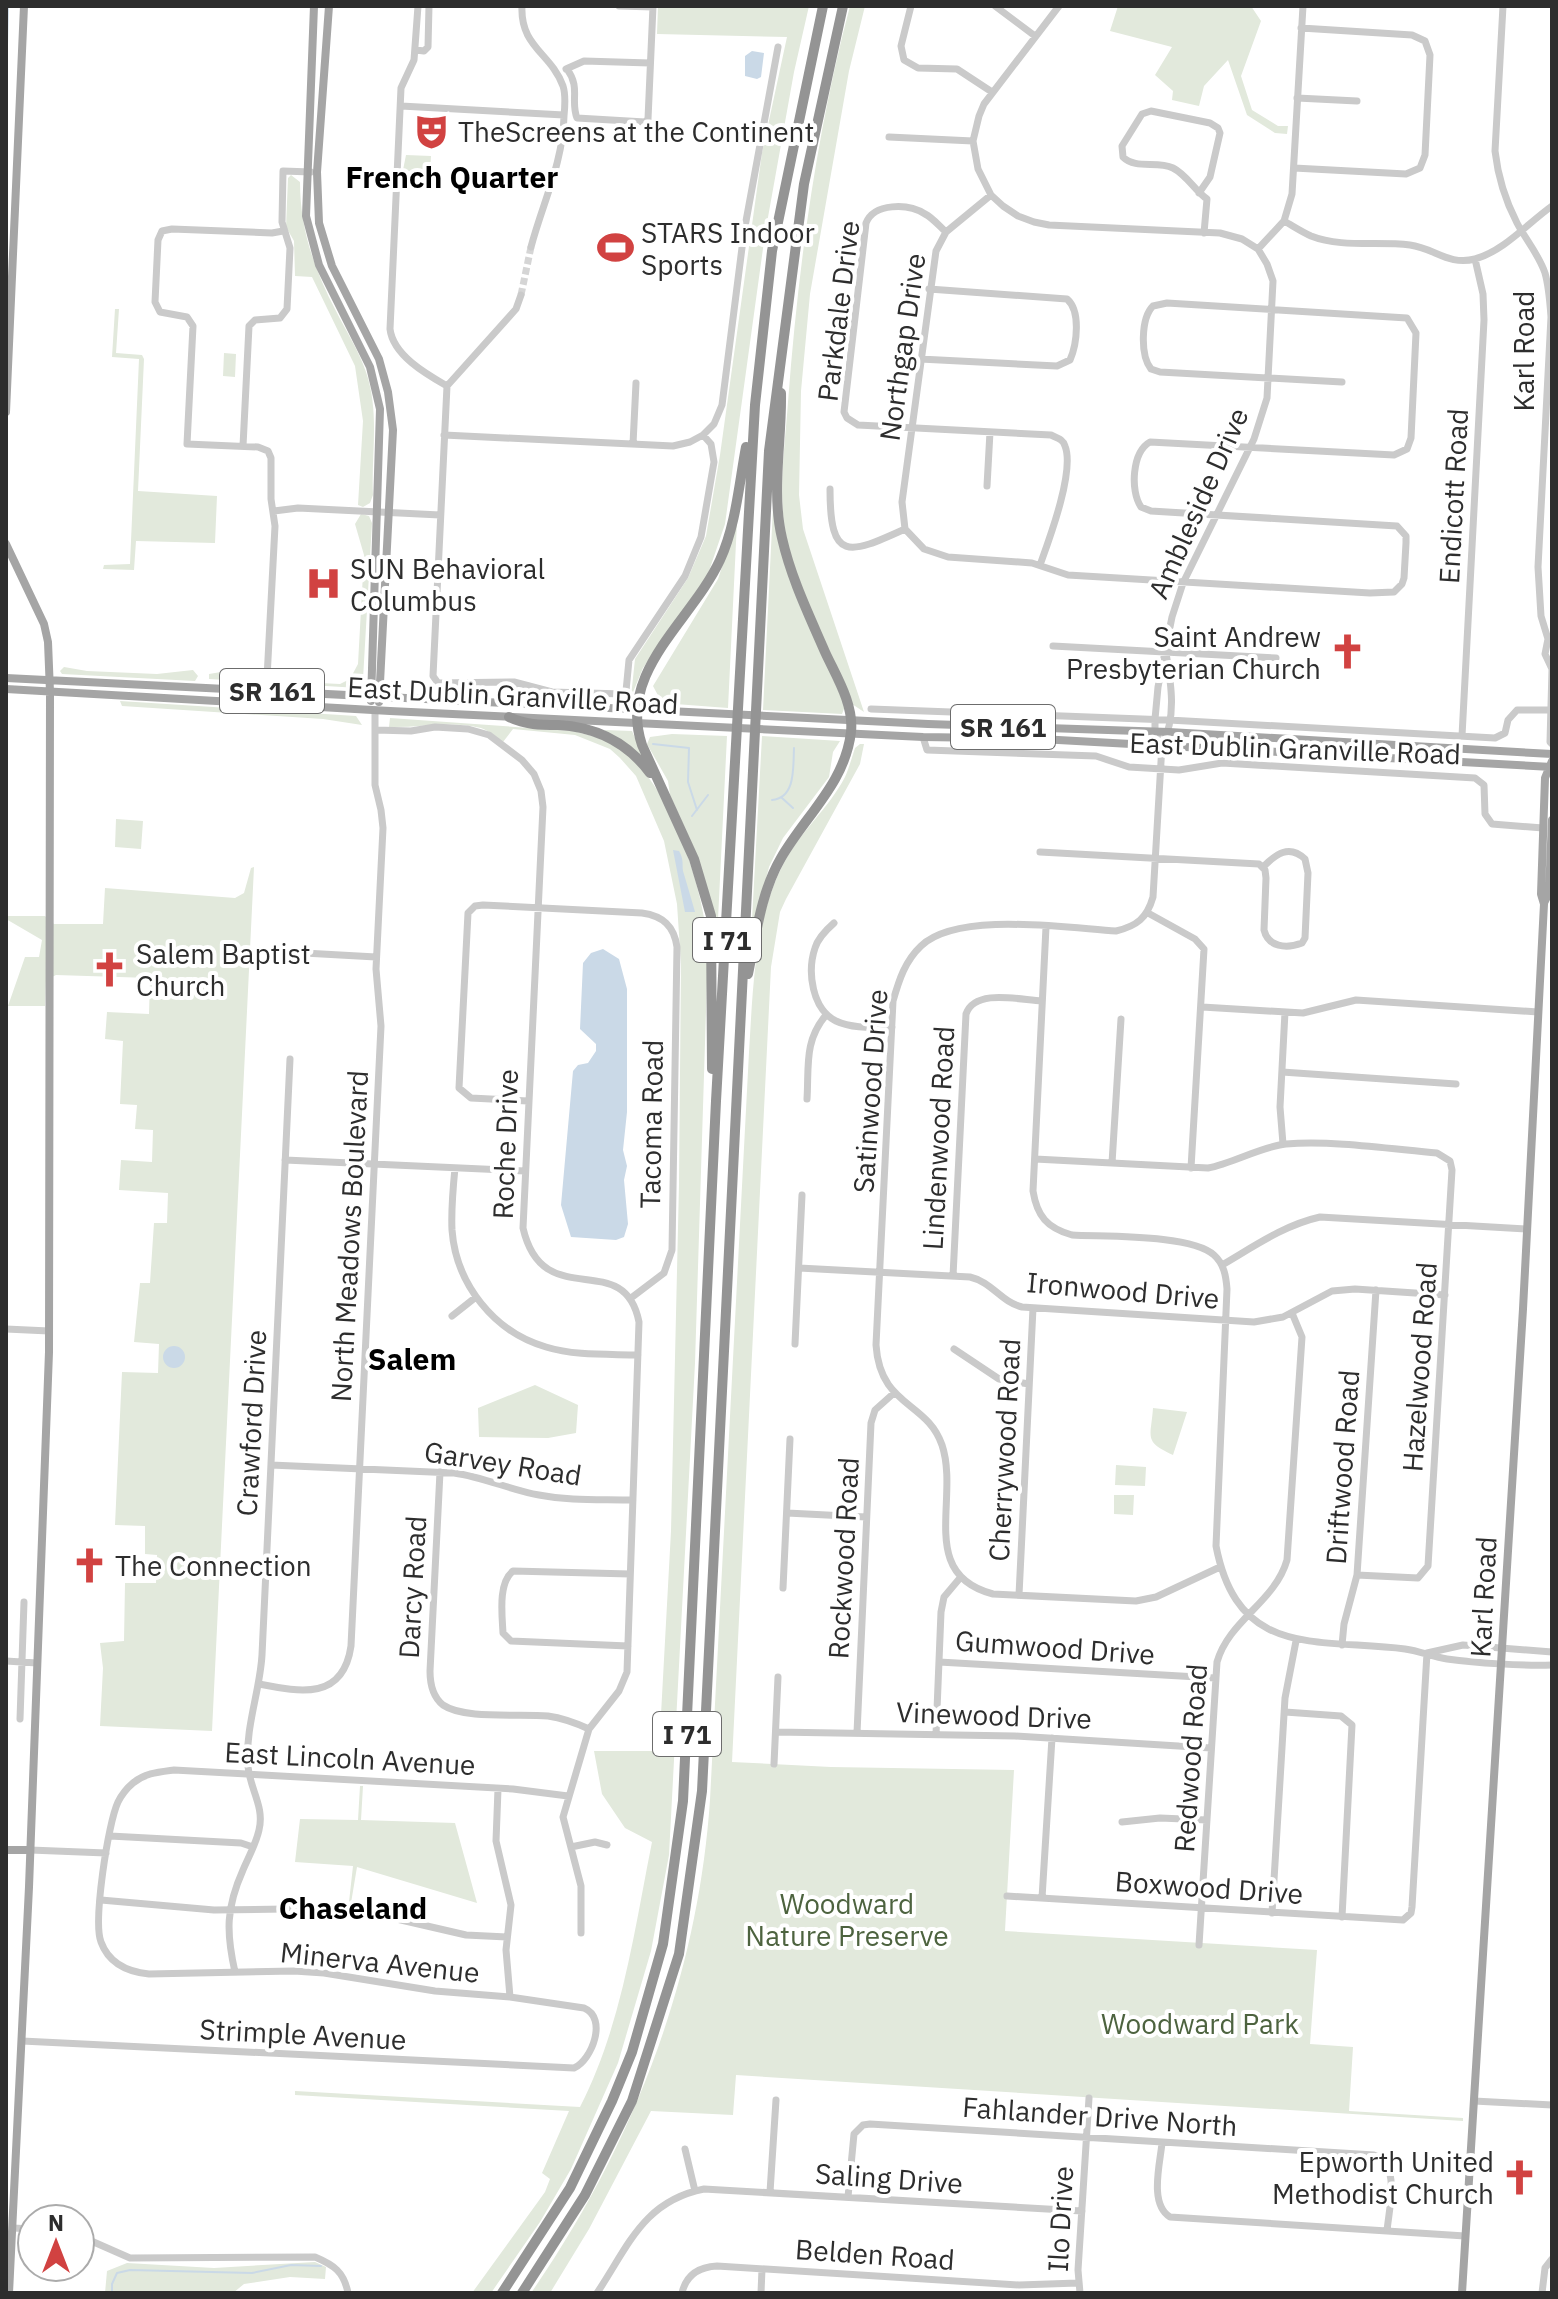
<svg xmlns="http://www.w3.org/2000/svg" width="1558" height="2299" viewBox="0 0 1558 2299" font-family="'IBM Plex Sans',sans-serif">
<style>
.green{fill:#e2e9dc}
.water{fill:#cad9e7}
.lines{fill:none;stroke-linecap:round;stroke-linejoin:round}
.stream{stroke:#cad9e7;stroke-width:2}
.minor-tunnel{stroke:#d5d5d5;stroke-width:7;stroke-dasharray:7 3.5;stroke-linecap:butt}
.minor{stroke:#cacaca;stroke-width:7}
.major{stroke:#a5a5a5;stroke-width:8}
.highway{stroke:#949494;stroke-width:10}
.labels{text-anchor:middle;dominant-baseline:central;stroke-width:8;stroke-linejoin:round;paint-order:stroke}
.shield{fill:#fff;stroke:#6c6c6c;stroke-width:2}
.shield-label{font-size:26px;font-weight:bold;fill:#2d2d2d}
.poi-label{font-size:28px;fill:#2d2d2d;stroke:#fff;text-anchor:start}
.street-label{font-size:28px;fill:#2d2d2d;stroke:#fff}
.park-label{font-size:28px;fill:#4d633f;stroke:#fff}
.neighbourhood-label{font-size:30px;font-weight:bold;fill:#000;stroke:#fff}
</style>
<rect width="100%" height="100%" fill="#fff"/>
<path class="green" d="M658,6H809L794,72L765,234L725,524L708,574L643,668L631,697L635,659L688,578L706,536L720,455L762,153L787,37L657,34Z
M850,6H865L849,71L810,294L801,391L799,495L803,529L864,712L852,704C831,655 798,592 787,541C777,495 785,447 788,402C798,269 816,134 850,6Z
M1118,6H1251L1261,21L1241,76L1252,110L1278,126H1288L1287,134L1275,133L1247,115L1228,60L1204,86L1199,106L1172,100L1173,91L1155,75L1172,47L1110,31Z
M406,155L431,156L430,174L406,173L403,170Z
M291,175L300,182C300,229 314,269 336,311C346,331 359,351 366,372C380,413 371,454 373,495L370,503L363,507L358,505L363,421L355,366L312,277L295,276L294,241L286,227L288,178Z
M115,309H119L116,353L142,355L144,359L138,491L217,496L215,543L136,541L134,570L103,569L104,565L130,564L139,359L112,357Z
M224,353L236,354L235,377L223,376Z
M773,507H775L824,658L845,706L842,714L763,710Z
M361,514L369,516L372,523L363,679L359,688L209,679V674L221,672L241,679L340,684L350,679L358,664L364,555L355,524Z
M737,522L728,708L662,703L653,686L718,579Z
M64,667L87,671L157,674L193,670L198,676L195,681L62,674L60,671Z
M120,701L356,716L362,725L323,719L122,706Z
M390,718L572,731C590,735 608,739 623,751C671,786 704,889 708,947L695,1363L669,1855L651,1951L618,2063L571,2169L540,2222L491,2293H472L545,2192L550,2179L542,2173L569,2111L295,2095V2091L580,2107C622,2025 634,1932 652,1842L625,1828L602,1794L594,1751H659L671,1531L679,1184L681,964L677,904L664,841L636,776L620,758L610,749L575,735L513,729L503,742C497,737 489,731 481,728C452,720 419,728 389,727Z
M604,730L632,731L642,754L640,755Z
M672,734L727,736L717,940L709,894L697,855L670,795L668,781L647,744L650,737Z
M762,736L840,741L833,752L829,777L783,838L769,867L751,938Z
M860,744H864L860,764L786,899L780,912L771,967L732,1762L831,1767L1014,1770L1005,1931L1317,1950L1310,2044L1353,2047L1349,2111L1463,2118V2121L736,2075L733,2115L651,2111L589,2229L550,2293H531C632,2147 698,1979 710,1800L749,1052C753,990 754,919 784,863C800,832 829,808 845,777C849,768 852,757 855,748Z
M116,819L143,821L141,849L115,847Z
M254,867L212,1731L100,1726L103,1668L100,1643L124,1641L125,1583H156L157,1555L145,1554V1526L115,1525L122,1372L158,1373L159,1344L134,1342L140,1283H150L154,1223H167L168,1193L119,1190L121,1160L152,1162L153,1130L135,1129L137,1105L120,1104L123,1041L105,1039L107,1012L149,1014L150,978L56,975L46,980L45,1006H8L25,957H39L42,940L6,919V916H45L54,924H103L105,888L235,898L244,893L251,868Z
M535,1385L578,1405L576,1433L548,1438L479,1437L478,1408Z
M1153,1408L1187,1412L1173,1455C1143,1441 1151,1438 1153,1408Z
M1116,1465L1146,1467L1145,1486L1115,1485Z
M1114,1495H1134L1133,1515L1114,1514Z
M360,1786H363L361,1820L455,1823L477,1903L357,1867L351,1903L349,1902L353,1866L295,1862L300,1819L358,1820Z
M315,2262L326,2267L325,2279L290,2277L244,2284L233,2293H105L107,2271L127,2263L214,2268Z"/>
<path class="water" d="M752,51L764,53L761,77L757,79L745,76V56Z
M673,850L679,851C684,860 682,863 683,871C687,884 691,898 695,912H685Z
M603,949L619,959L627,989V1112L623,1150L627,1166L624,1180L628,1224L624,1237L616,1240L571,1237L561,1205L573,1071L578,1065L588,1063L596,1051V1044L580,1029L583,963L591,953Z
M163 1357a11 11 0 1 1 22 0a11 11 0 1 1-22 0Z"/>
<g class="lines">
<path class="stream" d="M6,85L8,6
M653,744L689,748L688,782L697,810
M782,798L793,808
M772,800C796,798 793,767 794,748
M692,816L708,795
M112,2293V2284L117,2273L130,2270L252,2273L291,2265L321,2266"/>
<path class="minor-tunnel" d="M521,295L531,247"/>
<path class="minor" d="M418,6L414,60L401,88L390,329C393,355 426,374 447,386
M522,6C520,47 551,53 563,86C566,95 565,106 564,116C563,163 543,202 531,247
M619,6L653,7
M911,6L901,46L904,60L918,68L957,69L992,92
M995,6L1035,36
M1059,6L984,104L979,116L973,141L978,169L991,195L1003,206L1018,216L1034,222L1049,225L1220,233L1242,239L1258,249L1267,264L1273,281L1267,398L1254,439L1183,583L1172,617L1158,687L1155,719V732L1162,745
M1503,6L1495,151C1498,177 1505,200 1517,223C1526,240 1539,255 1545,273C1549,287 1550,303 1551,317L1538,567L1541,616L1548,639L1545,654L1552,669L1550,742L1552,744
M416,50L424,51L428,47L429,6
M566,69L584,61L650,63
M567,69C581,88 570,100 577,118L645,122L648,119L653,6
M1297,98L1357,101
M401,106L564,115
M889,137L973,141
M1294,168L1406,174L1420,168L1425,155L1430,55L1425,41L1412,35L1301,28
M1199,193L1210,177L1220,133L1218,128L1210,123L1151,111L1142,114L1122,146L1123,157C1136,170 1157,160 1173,168C1187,175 1195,191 1207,199L1204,233
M1284,221C1293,226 1302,232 1311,236C1341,248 1378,241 1410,245C1434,248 1449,266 1475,259C1504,251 1528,223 1552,206
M946,232C939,226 933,218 925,214C908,203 874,203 866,223L844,412L847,418L858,425L1051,435C1057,438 1063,439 1065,446C1075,471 1049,540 1040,565
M1258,249L1284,221L1292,194L1303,6
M521,295L516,309L447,386L433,676L438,683L514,682L552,692L623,694L626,691L629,660L685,576L701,537L714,462L711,444L703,435
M920,359L1057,366L1070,360C1077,344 1081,311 1067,299L929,289
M444,435L673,446L690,442L703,435L714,424L722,405L744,232L778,47
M633,444L636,383
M243,446L249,326L255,320L280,318L287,309L290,248L282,222L283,171L311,172
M987,486L990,432
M830,489C830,562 848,555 905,529
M274,511L298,508L440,515
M905,529L924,549L948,557L1032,563L1068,575L1370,593L1394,592L1402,584L1404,578L1406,543V536L1397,526L1151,511L1141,507C1130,491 1132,452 1150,442L1394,455L1407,449L1411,438L1416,333L1407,318L1167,303L1153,306C1141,318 1140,355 1151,369L1160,372L1342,382
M905,529L902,502L936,251L946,232L991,195
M1053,646L1276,658
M1166,653C1171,683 1177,717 1162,745L1153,897C1147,918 1137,926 1116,931C1067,928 957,911 921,946C905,961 899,980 893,1001L876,1345C880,1407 927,1401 942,1445C960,1499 917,1574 993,1594L1136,1601L1156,1597L1220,1567
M267,678L275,526L271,499V458L268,451L258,447L187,444L193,326L187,317L160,312L155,302L158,240L162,231L172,229L272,233L283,231
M513,704L514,682
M871,709L1169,720L1495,738L1505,733L1508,720L1517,710H1551
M376,730L411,731L435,727L468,729L489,735L522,760L534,774L541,791L543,807L523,1228C543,1315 624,1246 639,1322L627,1672L619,1691L589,1729L563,1817L581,1886V1933
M1462,736L1484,320L1483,294L1475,259
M923,737L927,750L1096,756L1129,767L1179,770L1222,763L1475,778L1484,785L1485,814L1492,824L1543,828
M1040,852L1259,864L1265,870L1266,878L1264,930C1268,947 1286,949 1302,943L1305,938L1308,873L1305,859C1289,844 1276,854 1263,867
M1148,913L1195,939L1204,949L1191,1168
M834,923C826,930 818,938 815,948C807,972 812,1009 836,1021C853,1029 874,1027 892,1027
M1046,927L1033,1191C1037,1216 1047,1228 1072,1235C1104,1237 1191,1234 1214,1255C1224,1264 1226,1276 1227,1289L1216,1546C1238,1659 1317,1638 1405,1649C1420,1651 1433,1657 1447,1659C1477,1663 1521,1666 1552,1665
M268,951L376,957
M1202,1007L1303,1013L1356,1000L1538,1012
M1282,1072L1456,1084
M807,1099C809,1066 804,1041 826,1015
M528,1101L471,1098L459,1088L468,913L475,906L483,905L642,913C663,916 674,926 677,947L672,1250L664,1273L631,1298
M1283,1144L1280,1107L1285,1012
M1035,1159L1208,1168C1233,1163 1263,1146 1286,1144C1331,1140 1392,1149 1437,1153L1450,1161L1452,1170L1428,1566L1418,1578L1357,1575
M285,1160L525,1171
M1112,1163L1121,1019
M455,1168C453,1188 451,1209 452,1230C456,1284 494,1332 546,1347C575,1356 607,1354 638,1355
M1222,1265C1253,1247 1284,1225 1320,1217L1526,1229
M799,1268L970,1277C992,1282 1001,1302 1022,1307L1254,1322L1283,1317L1332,1291L1355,1289L1445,1295
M953,1276L966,1014C975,988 1020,1000 1042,1001
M452,1316L476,1297
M6,1329L49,1331
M795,1344L802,1195
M954,1349L999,1379L1029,1384
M271,1465L454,1473C484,1477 510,1490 539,1495C570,1501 602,1499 633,1500
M440,1472L430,1671C430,1683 433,1697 443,1705C465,1720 520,1713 548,1716C562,1718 576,1723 589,1729
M787,1513L866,1517
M783,1588L790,1439
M1019,1595L1033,1308
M1342,1645L1344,1624L1357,1575L1376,1290
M628,1646L511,1641L503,1633C502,1614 498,1583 513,1571L630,1574
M1427,1653L1463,1645L1552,1652
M6,1661L37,1663
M939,1662L1215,1678
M259,1684C300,1692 343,1701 351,1646L381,1026L376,969L383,828L381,810L375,785V710
M1285,1712L1341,1716L1352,1725L1342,1917
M20,1719L24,1602
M776,1732L1015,1736L1211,1748
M857,1733L871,1423L875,1410L894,1393
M936,1734L941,1612L944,1597L960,1578
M774,1764L778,1677
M498,1789L496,1841L511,1905L506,1950L510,1997
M1122,1822L1160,1818L1207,1820
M110,1836L241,1843L253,1847
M571,1847L595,1842L607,1845
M30,1850L106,1853
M1007,1896L1403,1920L1411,1913L1412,1907L1427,1653
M1042,1898L1052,1738
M101,1900L214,1910L349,1908L466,1935L507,1937
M1272,1913L1285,1698L1296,1641
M1199,1945L1217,1662C1229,1620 1275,1602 1287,1560L1302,1337L1292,1313
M235,1972C226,1932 226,1908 243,1870C248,1858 256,1844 259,1830C265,1806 249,1788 248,1765C245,1727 260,1691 262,1655L290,1059
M22,2041L574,2068C592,2060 608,2018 584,2008L510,1997L435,1991L324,1973L294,1971L149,1974C129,1972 109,1964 101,1942C93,1922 108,1823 118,1802C121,1796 127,1788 133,1783C145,1773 159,1772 174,1770L513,1789L568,1796
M1474,2101L1552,2105
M1162,2143C1160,2164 1149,2204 1170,2217L1465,2236
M685,2149L695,2191
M770,2192L776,2100
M848,2197L854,2134L863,2125L870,2124L1374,2155C1401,2164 1389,2208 1387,2231
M13,2228L32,2229
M80,2236L130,2258L315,2257C334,2265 344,2272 348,2293
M597,2293C628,2247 643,2201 704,2189L1082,2211
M682,2293C686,2275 699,2267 717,2266L1019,2285L1078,2283
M761,2293L762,2269
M1080,2293L1078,2270L1089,2098
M1542,2293L1545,2268L1552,2259"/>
<path class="major" d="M314,6L306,216L319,265L370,367L380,409L371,701
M329,6L317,172L319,223L332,266L379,359L388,392L393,430L379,702
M6,412L24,6
M6,544L44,624L48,642L50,692L49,1352L29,1887L9,2293
M6,678L928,724L1169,732L1552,754
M6,689L390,711L923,737L1040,739L1552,767
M1544,903L1549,893L1552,820
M6,1850H30
M1462,2293L1523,1309L1544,904L1541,894L1545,778L1552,761"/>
<path class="highway" d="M509,717C525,725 541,725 558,725C596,727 627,742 650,773
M748,974C756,935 761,892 781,858C806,815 845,783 851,732C854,704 836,676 825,652C809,615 791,578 782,538C771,492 782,440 781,393
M712,1069L711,916L694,859L642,745C617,671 692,621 720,560C736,525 739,484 746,447
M502,2293L570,2188L612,2101L632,2052L663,1944L683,1801L716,1101L755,405L772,251L823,6
M522,2293L585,2195L632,2101L679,1954L702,1791L769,451L804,184L843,6"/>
</g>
<defs>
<symbol id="theatre-bare" viewBox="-9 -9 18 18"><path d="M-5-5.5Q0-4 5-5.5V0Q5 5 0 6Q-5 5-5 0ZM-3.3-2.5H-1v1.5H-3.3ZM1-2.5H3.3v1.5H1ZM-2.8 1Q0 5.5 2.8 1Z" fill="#d14241" stroke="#fff" stroke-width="2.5" paint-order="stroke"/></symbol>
<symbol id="stadium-bare" viewBox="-9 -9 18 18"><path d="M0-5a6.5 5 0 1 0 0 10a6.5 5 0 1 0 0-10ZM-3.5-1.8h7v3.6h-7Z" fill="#d14241" stroke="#fff" stroke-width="2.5" paint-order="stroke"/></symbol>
<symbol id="hospital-bare" viewBox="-9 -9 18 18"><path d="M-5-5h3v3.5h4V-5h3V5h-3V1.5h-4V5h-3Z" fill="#d14241" stroke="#fff" stroke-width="2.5" paint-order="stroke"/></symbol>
<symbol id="church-bare" viewBox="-9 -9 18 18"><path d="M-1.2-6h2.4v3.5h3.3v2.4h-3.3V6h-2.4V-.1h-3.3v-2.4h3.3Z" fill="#d14241" stroke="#fff" stroke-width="2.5" paint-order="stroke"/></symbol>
</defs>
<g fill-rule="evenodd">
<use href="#theatre-bare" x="406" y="106" width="51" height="51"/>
<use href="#stadium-bare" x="590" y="222" width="51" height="51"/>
<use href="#hospital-bare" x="298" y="558" width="51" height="51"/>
<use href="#church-bare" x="1322" y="626" width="51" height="51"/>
<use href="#church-bare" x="84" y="944" width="51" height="51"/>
<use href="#church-bare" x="64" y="1540" width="51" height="51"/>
<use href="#church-bare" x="1494" y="2152" width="51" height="51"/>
</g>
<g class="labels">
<g class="shield">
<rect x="220" y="669" width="104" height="44" rx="6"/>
<rect x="951" y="705" width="104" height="44" rx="6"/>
<rect x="693" y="918" width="68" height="44" rx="6"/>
<rect x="653" y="1712" width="68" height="44" rx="6"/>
</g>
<g class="shield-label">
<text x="272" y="691">SR 161</text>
<text x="1003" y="727">SR 161</text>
<text x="727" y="940">I 71</text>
<text x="687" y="1734">I 71</text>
</g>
<g class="poi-label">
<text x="458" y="131">TheScreens at the Continent</text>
<text x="641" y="232">STARS Indoor<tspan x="641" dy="32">Sports</tspan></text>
<text x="350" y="568">SUN Behavioral<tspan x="350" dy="32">Columbus</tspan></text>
<text x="1321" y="636" text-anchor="end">Saint Andrew<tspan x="1321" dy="32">Presbyterian Church</tspan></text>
<text x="136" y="953">Salem Baptist<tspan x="136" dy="32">Church</tspan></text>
<text x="115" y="1565">The Connection</text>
<text x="1494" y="2161" text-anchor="end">Epworth United<tspan x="1494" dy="32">Methodist Church</tspan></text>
</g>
<g class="street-label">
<text transform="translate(838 311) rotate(-83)">Parkdale Drive</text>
<text transform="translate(902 347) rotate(-82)">Northgap Drive</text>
<text transform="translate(1523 351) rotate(-90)">Karl Road</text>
<text transform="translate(1453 496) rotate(-87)">Endicott Road</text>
<text transform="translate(1198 503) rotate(-66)">Ambleside Drive</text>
<text transform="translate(513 695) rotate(3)">East Dublin Granville Road</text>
<text transform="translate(1295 748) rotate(2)">East Dublin Granville Road</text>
<text transform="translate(870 1091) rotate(-86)">Satinwood Drive</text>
<text transform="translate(651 1124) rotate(-89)">Tacoma Road</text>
<text transform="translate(938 1138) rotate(-87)">Lindenwood Road</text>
<text transform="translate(505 1144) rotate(-88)">Roche Drive</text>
<text transform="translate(349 1236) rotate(-87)">North Meadows Boulevard</text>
<text transform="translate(1123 1290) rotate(5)">Ironwood Drive</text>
<text transform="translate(1419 1367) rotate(-86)">Hazelwood Road</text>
<text transform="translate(251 1423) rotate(-87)">Crawford Drive</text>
<text transform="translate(1004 1450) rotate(-87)">Cherrywood Road</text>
<text transform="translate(503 1463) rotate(9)">Garvey Road</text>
<text transform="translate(1342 1467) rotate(-86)">Driftwood Road</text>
<text transform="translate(843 1558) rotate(-87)">Rockwood Road</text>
<text transform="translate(412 1587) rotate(-87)">Darcy Road</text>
<text transform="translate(1483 1597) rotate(-87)">Karl Road</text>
<text transform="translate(1055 1647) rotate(4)">Gumwood Drive</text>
<text transform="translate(994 1715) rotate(2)">Vinewood Drive</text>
<text transform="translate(350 1758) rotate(3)">East Lincoln Avenue</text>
<text transform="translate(1190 1758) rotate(-86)">Redwood Road</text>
<text transform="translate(1209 1887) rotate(4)">Boxwood Drive</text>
<text transform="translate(380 1962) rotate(6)">Minerva Avenue</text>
<text transform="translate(303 2034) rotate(3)">Strimple Avenue</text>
<text transform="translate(1100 2116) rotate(4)">Fahlander Drive North</text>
<text transform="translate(889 2178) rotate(4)">Saling Drive</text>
<text transform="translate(1060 2219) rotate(-87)">Ilo Drive</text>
<text transform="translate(875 2254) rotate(4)">Belden Road</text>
</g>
<g class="park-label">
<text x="847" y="1903">Woodward<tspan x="847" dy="32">Nature Preserve</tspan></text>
<text x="1200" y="2023">Woodward Park</text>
</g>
<g class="neighbourhood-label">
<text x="452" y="176">French Quarter</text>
<text x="412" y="1358">Salem</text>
<text x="353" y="1907">Chaseland</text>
</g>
</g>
<rect width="1558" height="2299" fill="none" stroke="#2d2d2d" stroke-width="16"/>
<g transform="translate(56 2243)"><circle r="38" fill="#ffffff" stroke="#ababab" stroke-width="2"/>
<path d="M0-6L14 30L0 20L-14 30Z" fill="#d14241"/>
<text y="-12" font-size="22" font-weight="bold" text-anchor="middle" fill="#2d2d2d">N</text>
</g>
</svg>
